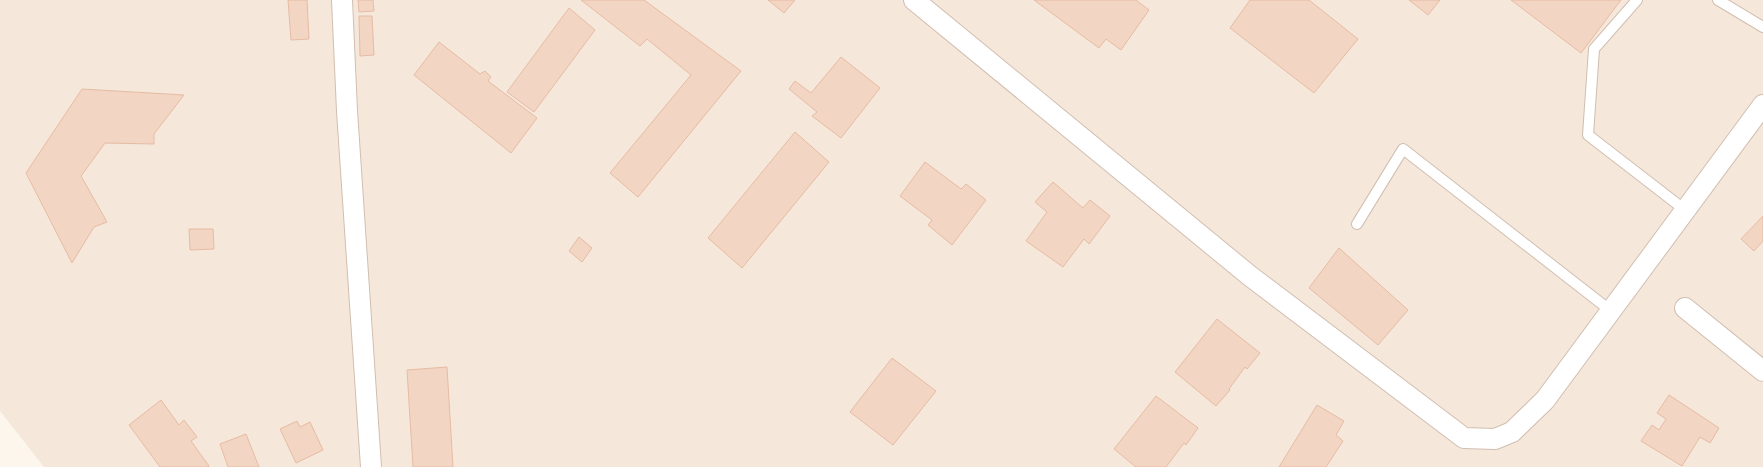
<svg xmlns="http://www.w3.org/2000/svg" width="1763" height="467" viewBox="0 0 1763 467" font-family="Helvetica,sans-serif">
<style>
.residential{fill:#f5e8da}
.building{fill:#f3d5c3;stroke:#e6bba3}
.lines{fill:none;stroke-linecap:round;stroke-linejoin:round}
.service-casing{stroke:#d1beb0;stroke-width:12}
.minor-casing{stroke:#d1beb0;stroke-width:22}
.service{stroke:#fff;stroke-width:10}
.minor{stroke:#fff;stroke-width:20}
</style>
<rect width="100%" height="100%" fill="#fdf6ec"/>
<path class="residential" d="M0,0H1763V467H44L0,411Z"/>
<path class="building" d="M288,0H307L309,39L291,40Z
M358,0H373L374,11L359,12Z
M581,0H644L741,71L638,197L610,173L691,75L647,39L640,46Z
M768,0H795L784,13Z
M1034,0H1136L1149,10L1121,50L1106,39L1099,48Z
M1250,0H1309L1358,39L1314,93L1230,28Z
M1409,0H1440L1428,15Z
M1511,0H1621L1581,53Z
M569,8L595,30L534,112L507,92Z
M359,16H372L374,55L360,56Z
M439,42L480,74L485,71L491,77L488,81L537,118L511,153L414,75Z
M841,57L880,88L841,138L812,116L817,112L789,89L795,81L811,93Z
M82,89L184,95L154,134V144L105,143L81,176L107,222L94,227L72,263L26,173Z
M795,132L829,162L742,268L708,238Z
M925,162L961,189L966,184L986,200L952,245L928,225L932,220L900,196Z
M1053,182L1083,208L1090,200L1110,216L1089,244L1084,239L1063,267L1026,241L1047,212L1035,202Z
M1763,216V241L1754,251L1741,239Z
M189,229H213L214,249L190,250Z
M579,237L592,248L582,262L569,251Z
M1339,248L1408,310L1378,345L1309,288Z
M1217,319L1260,353L1247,369L1245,367L1229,389L1230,390L1216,406L1175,372Z
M892,358L936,391L893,445L850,412Z
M447,367L453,467H413L407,370Z
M1669,395L1719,428L1710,443L1700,437L1682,466L1641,441L1652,425L1659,430L1666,419L1657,413Z
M1156,396L1198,428L1186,445L1184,443L1166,467H1136L1114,449Z
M161,400L179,425L184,420L197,437L191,441L209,466L208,467H160L129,425Z
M1317,405L1344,421L1336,435L1343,441L1326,467H1279Z
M297,421L300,427L310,422L323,450L296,463L280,429Z
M246,434L259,467H228L220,444Z"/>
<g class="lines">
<defs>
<path id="service" d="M1637,0L1594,49L1588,135L1685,210
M1718,0L1763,27
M1357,224L1403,149L1611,311"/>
<path id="minor" d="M342,0L347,111L371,467
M914,0L1250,276L1464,438L1495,439L1512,432L1545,400L1763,105
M1685,308L1763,371"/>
</defs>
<use href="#service" class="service-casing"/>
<use href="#minor" class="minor-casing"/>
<use href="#service" class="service"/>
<use href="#minor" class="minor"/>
</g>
</svg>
